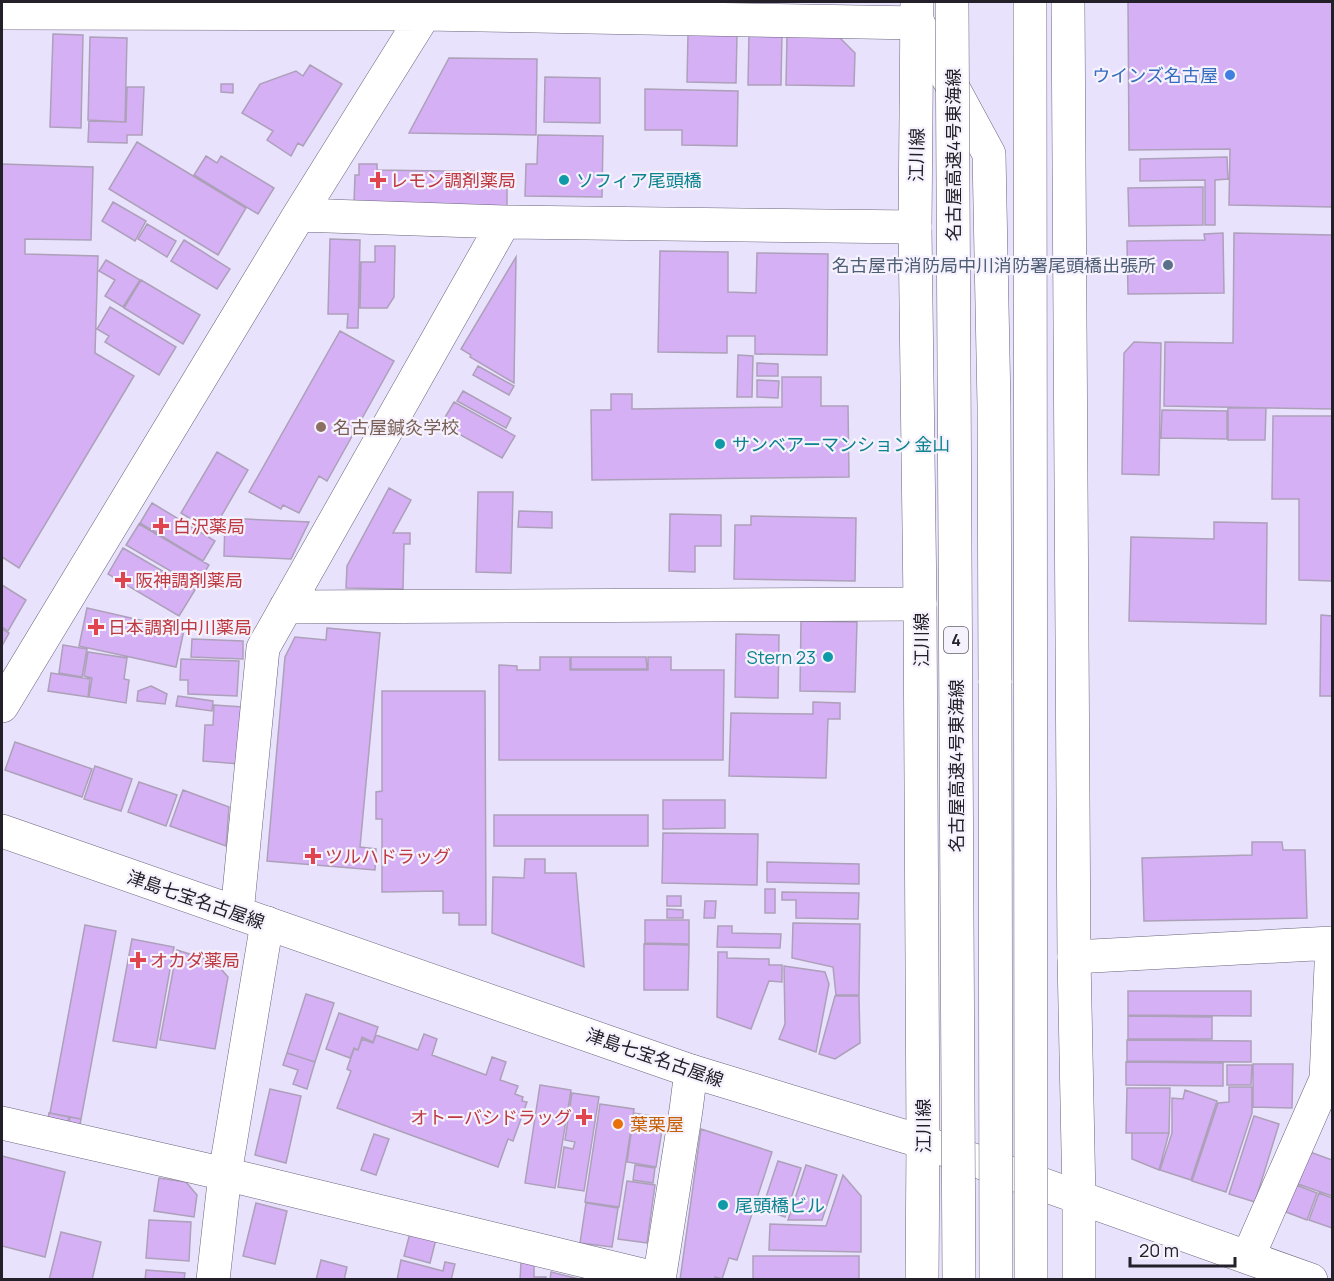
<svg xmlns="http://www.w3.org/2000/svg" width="1334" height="1281" viewBox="0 0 1334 1281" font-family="Manrope,'Noto Sans JP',sans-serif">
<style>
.building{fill:#d5b0f5;stroke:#ada0b9;stroke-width:1.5}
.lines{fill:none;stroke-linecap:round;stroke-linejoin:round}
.minor-casing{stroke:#6b647b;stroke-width:34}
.secondary-casing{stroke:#6b647b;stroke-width:34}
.primary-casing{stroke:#6b647b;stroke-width:34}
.motorway-casing{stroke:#6b647b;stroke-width:34}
.minor{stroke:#fff;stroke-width:33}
.secondary{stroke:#fff;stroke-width:33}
.primary{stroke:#fff;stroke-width:33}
.motorway{stroke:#fff;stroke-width:33}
.motorway-bridge-casing{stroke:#6b647b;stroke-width:34;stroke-linecap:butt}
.motorway-bridge{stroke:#fff;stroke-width:33}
.shop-dot{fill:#3f7fe0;stroke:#f5f2fd;stroke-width:2}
.health-dot{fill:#e0444e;stroke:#f5f2fd;stroke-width:2}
.culture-dot{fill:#0f9aa8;stroke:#f5f2fd;stroke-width:2}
.service-dot{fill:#5c6f8a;stroke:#f5f2fd;stroke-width:2}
.education-dot{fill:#8d6e63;stroke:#f5f2fd;stroke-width:2}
.food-dot{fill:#e8710a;stroke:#f5f2fd;stroke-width:2}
.labels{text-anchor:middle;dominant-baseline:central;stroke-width:4.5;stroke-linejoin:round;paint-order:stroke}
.shield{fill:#f5f2fd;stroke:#625f69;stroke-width:1.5}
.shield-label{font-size:16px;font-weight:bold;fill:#232029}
.shop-label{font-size:18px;fill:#366cbe;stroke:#f5f2fd;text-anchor:end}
.street-label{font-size:18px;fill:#232029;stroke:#f5f2fd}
.health-label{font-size:18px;fill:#be3a42;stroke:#f5f2fd;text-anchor:start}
.culture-label{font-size:18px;fill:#0d838f;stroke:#f5f2fd;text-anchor:start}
.service-label{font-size:18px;fill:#4e5e75;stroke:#f5f2fd;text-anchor:end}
.education-label{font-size:18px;fill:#785e54;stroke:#f5f2fd;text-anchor:start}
.food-label{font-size:18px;fill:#c56008;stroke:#f5f2fd;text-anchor:start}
</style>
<rect width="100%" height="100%" fill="#e9e2fd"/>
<path class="building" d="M1128,2H1332V207L1229,205L1230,149L1129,150Z
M749,32H782L781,85H748Z
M53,34L83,35L81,128L50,127Z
M688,34L737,35L736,83L687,82Z
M787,34L837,35L855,53L854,86L786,85Z
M90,37L127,38L125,122L88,120Z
M449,58L537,59L536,135L409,133Z
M310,65L342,84L303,146L298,143L291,156L267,140L273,131L242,113L260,84L296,71L303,76Z
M545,77L600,78V123L544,122Z
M221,84H233V93L221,92Z
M127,87H144L142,135H127V143L88,142L89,121L126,122Z
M645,89L738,91L737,146L682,145V130H645Z
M538,135L603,136L602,197L525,196L526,164H537Z
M137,142L246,208L218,255L109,189Z
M206,156L217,163L221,156L274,188L258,214L194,175Z
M1227,157L1228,179L1215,180V225H1205V180L1140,181V159Z
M2,164L93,167L91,240L25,239V254L98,256L95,353L134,376L19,568L2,557Z
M359,164H377V170L507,172V206L354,203L355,175H359Z
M1203,187V225L1129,226L1128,188Z
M113,202L146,221L135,241L102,221Z
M147,224L176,241L167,257L138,239Z
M1223,233L1224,293L1128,294L1127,241L1205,240L1204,234Z
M1234,233L1332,235V409L1164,406L1165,342L1233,343Z
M330,239L360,240L358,328H347L348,314H328Z
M184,240L230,269L217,289L171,261Z
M375,246H395L394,297L387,308H360L361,262H375Z
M660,251L728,252V292L756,293L757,253L828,254L827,355L755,354V336H727V353L658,352Z
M516,257L514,383L470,357L471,355L461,349Z
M106,260L140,280L123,307L105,296L115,280L99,271Z
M141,280L200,315L183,344L124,308Z
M110,307L176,347L159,375L105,342L109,336L97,329Z
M340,331L394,361L327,481L319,476L299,513L283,505L281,509L249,492Z
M1134,342L1161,343L1159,475L1122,474L1124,353Z
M738,355L753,356L752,397H737Z
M757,363L778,364V376H757Z
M478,366L514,386L509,395L473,375Z
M782,377H821V406H848L849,477L592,480L591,410H611V394H632V409L782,407Z
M757,380L779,381L778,398L757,397Z
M463,391L511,418L506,428L457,401Z
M454,402L515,436L502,458L441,424Z
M1228,408H1266L1265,440H1228Z
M1162,410L1227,411V439L1161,438Z
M1273,416H1332V581L1299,580V499H1272Z
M217,452L248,470L212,532L181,513Z
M389,488L411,500L393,533H410V544H404L403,589L346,588L347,566Z
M478,492H513L511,573L476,572Z
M152,503L215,541L203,561L140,523Z
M519,511L552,512V528L518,527Z
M670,514L721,515V546H695V572L669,571Z
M751,516L856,518L855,581L734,579L735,525H751Z
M225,518L309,522L291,559L224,556Z
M1214,522L1267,523L1266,624L1129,621L1131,537L1214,539Z
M139,524L209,565L196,586L126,545Z
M123,548L195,590L179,616L108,574Z
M2,585L26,600L8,631L2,627Z
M87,608L184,630L176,667L79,646Z
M1321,615L1332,616V696H1320Z
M801,621L857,622L855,692L800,691Z
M327,628L380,633L360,847L376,849L375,870L267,861L285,657L295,637L326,640Z
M2,629L9,633L2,646Z
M736,634L779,635L778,698L735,697Z
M192,639L243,641V659L191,657Z
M63,645L87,649L82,677L59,673Z
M88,652L127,658L124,679L129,680L126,703L89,697L92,678L84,676Z
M540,657H570V670H648V657H671V670H724L723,760H499V665L517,666V670H540Z
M571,657H646L647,669H571Z
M181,659L239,661L237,696L188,694V680H180Z
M51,673L90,679L88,697L48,691Z
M151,686L167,694L165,704L137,701L138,691Z
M382,691H485L486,925H459V913H443V891L382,892V819H376V792L382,791Z
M178,696L213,701L212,711L176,706Z
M813,702L840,703V719H828L826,778L729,776L731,713L813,714Z
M214,705L243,707L239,764L203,761L205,725H213Z
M15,742L92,769L82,797L5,770Z
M95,766L132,779L121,811L84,799Z
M139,782L177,795L166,826L128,812Z
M183,790L229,807L226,846L170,826Z
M663,800H725V828L663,829Z
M494,815H648V846H494Z
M663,833L758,834L757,885L662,883Z
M1252,842H1282L1283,850H1305L1307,918L1144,921L1142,858L1252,855Z
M525,859H545V873H576L584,967L492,933L493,877L524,878Z
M767,862L859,864V884L767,882Z
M765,889H775V913H765Z
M782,892L859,893L858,919L796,918V900H782Z
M667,896H681V906H667Z
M705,901H716L715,918H704Z
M667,909L683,910V918H667Z
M645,920H689V944L645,943Z
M793,923L860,924L859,995H836L833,967L792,958Z
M85,925L116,931L81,1119L50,1113Z
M718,926H732V933L781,934L780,948L717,947Z
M132,939L174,947L156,1048L113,1041Z
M644,944L689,945L688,990H644Z
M177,950L215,962L228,977L215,1049L160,1040Z
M718,952H727V958L769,959V965H782V982L769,981L751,1029L717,1017Z
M784,966L825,972L829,984L816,1052L779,1039L785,1024Z
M1128,991H1251V1016L1128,1015Z
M306,994L334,1003L315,1062L287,1053Z
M835,996H859L860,1043L835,1059L819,1054Z
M339,1013L378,1027L373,1042L362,1037L358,1050L354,1048L350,1058L326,1049Z
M1128,1016L1212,1017V1039H1128Z
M424,1034L437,1039L432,1055L486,1075L492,1057L506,1062L500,1080L518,1086L515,1094L523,1097L522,1101L527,1102L513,1141L508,1139L498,1167L337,1108L351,1071L347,1069L354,1049L358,1050L362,1039L373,1043L376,1035L418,1050Z
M1127,1040L1251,1041V1062L1127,1061Z
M287,1053L315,1062L307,1089L293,1084L298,1070L283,1065Z
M1126,1062L1223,1063V1086L1126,1085Z
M1253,1064H1293L1292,1108L1253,1107Z
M1227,1065H1252L1251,1085H1227Z
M540,1085L571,1090L555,1188L525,1183Z
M1229,1087H1252V1113L1226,1192L1192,1181L1218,1103L1229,1102Z
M1127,1088H1170L1169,1133H1126Z
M270,1089L301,1096L286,1163L255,1155Z
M1185,1090L1217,1101L1191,1180L1160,1170L1172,1133V1098L1183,1099Z
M572,1093L599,1097L584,1191L558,1187L564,1147L573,1149L575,1142L565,1140Z
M600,1104L634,1109L619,1207L585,1202Z
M49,1113L69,1117L67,1128L47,1124Z
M634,1113L664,1118L656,1167L627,1162Z
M1254,1116L1279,1124L1255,1202L1229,1194Z
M70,1117L81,1119L79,1131L68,1129Z
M701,1129L772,1152L737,1260L729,1258L722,1279L715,1277V1280H680Z
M1132,1133H1169L1159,1170L1132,1159Z
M374,1134L389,1139L376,1175L361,1170Z
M1310,1152L1332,1160V1196L1298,1184Z
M2,1156L65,1172L45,1257L2,1246Z
M778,1161L801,1168L785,1217L762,1209Z
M635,1165L655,1168L653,1183L633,1180Z
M806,1165L837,1175L822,1220H788Z
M843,1175L861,1196V1252L769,1250L770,1224L826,1226Z
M159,1178L186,1182L197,1195L194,1217L154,1211Z
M627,1181L655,1185L647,1243L618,1239Z
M1296,1185L1317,1193L1307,1220L1286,1212Z
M1319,1193L1332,1198V1228L1309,1220Z
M256,1203L287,1211L275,1264L243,1256Z
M586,1203L618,1208L612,1247L580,1243Z
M149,1220L191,1222L189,1261L146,1258Z
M61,1232L101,1242L92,1280H49Z
M410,1233L436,1239L430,1263L404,1256Z
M753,1256H859V1280H753Z
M321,1260L347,1267L344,1280H316Z
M401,1260L443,1271L445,1262L455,1264L451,1280H397Z
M521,1262H534V1277H546V1280H520Z
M146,1270L185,1273L184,1280H145Z
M551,1272L583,1280H550Z"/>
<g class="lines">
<defs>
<path id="minor" d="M2,13L424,14L918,23
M299,215L504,222L915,227
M286,607L920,604
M2,706L299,215L432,2
M237,913L263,648L504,222
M1074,957L1332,943
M2,1123L225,1174L659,1279
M1248,1257L1326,1079L1332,943
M213,1280L225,1174L267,923
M659,1280L686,1110L691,1071"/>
<path id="secondary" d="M2,831L691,1071L923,1142L1311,1280"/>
<path id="primary" d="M917,2L915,227L920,604L923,1142L922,1280
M1068,2L1074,957L1079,1198V1280"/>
<path id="motorway" d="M918,23L989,154L994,405L995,683"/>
</defs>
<use href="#minor" class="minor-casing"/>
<use href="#secondary" class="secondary-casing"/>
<use href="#primary" class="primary-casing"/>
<use href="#motorway" class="motorway-casing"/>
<use href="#minor" class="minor"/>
<use href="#secondary" class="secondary"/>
<use href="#primary" class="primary"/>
<use href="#motorway" class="motorway"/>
<defs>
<path id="motorway-bridge" d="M952,2L959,1280
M1030,2L1031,1280
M995,683L996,1280"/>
</defs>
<use href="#motorway-bridge" class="motorway-bridge-casing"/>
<use href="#motorway-bridge" class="motorway-bridge"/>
</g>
<circle class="shop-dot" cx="1230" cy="75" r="6"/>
<g class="health-dot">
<path d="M375 171h6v6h6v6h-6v6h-6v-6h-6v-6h6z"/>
<path d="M158 517h6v6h6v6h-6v6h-6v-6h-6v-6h6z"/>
<path d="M120 571h6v6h6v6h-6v6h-6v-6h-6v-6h6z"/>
<path d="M93 618h6v6h6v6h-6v6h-6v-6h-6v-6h6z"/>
<path d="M310 847h6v6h6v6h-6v6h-6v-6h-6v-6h6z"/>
<path d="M135 951h6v6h6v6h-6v6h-6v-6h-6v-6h6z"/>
<path d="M581 1108h6v6h6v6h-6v6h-6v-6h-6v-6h6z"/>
</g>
<g class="culture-dot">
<circle cx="564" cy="180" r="6"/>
<circle cx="720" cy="444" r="6"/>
<circle cx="828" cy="657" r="6"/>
<circle cx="723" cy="1205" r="6"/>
</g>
<circle class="service-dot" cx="1168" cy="265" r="6"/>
<circle class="education-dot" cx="321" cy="427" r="6"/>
<circle class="food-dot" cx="618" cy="1124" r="6"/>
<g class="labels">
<rect class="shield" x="944" y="627" width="24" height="26" rx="4.5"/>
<g class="shield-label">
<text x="956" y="640">4</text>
</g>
<g class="shop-label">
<text x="1218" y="75">ウインズ名古屋</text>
</g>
<g class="street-label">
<text transform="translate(916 155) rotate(-89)">江川線</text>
<text transform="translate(953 155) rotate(-90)">名古屋高速4号東海線</text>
<text transform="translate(921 640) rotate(-90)">江川線</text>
<text transform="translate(956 766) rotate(-90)">名古屋高速4号東海線</text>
<text transform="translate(196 899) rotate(19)">津島七宝名古屋線</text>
<text transform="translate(655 1057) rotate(19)">津島七宝名古屋線</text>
<text transform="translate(923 1126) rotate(-90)">江川線</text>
</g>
<g class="health-label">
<text x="390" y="180">レモン調剤薬局</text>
<text x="173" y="526">白沢薬局</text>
<text x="135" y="580">阪神調剤薬局</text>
<text x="108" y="627">日本調剤中川薬局</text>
<text x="325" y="856">ツルハドラッグ</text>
<text x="150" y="960">オカダ薬局</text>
<text x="572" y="1117" text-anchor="end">オトーバシドラッグ</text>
</g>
<g class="culture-label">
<text x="576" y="180">ソフィア尾頭橋</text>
<text x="732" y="444">サンベアーマンション 金山</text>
<text x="816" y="657" text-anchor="end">Stern 23</text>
<text x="735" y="1205">尾頭橋ビル</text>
</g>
<g class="service-label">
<text x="1156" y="265">名古屋市消防局中川消防署尾頭橋出張所</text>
</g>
<g class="education-label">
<text x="333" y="427">名古屋鍼灸学校</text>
</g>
<g class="food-label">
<text x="630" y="1124">葉栗屋</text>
</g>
</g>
<rect width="1334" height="1281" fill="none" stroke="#232029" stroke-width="6"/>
<path d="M1130 1257v9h105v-9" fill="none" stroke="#232029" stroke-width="3"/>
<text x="1139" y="1257" font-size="18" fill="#232029" stroke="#f5f2fd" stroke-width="4.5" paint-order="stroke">20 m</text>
</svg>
